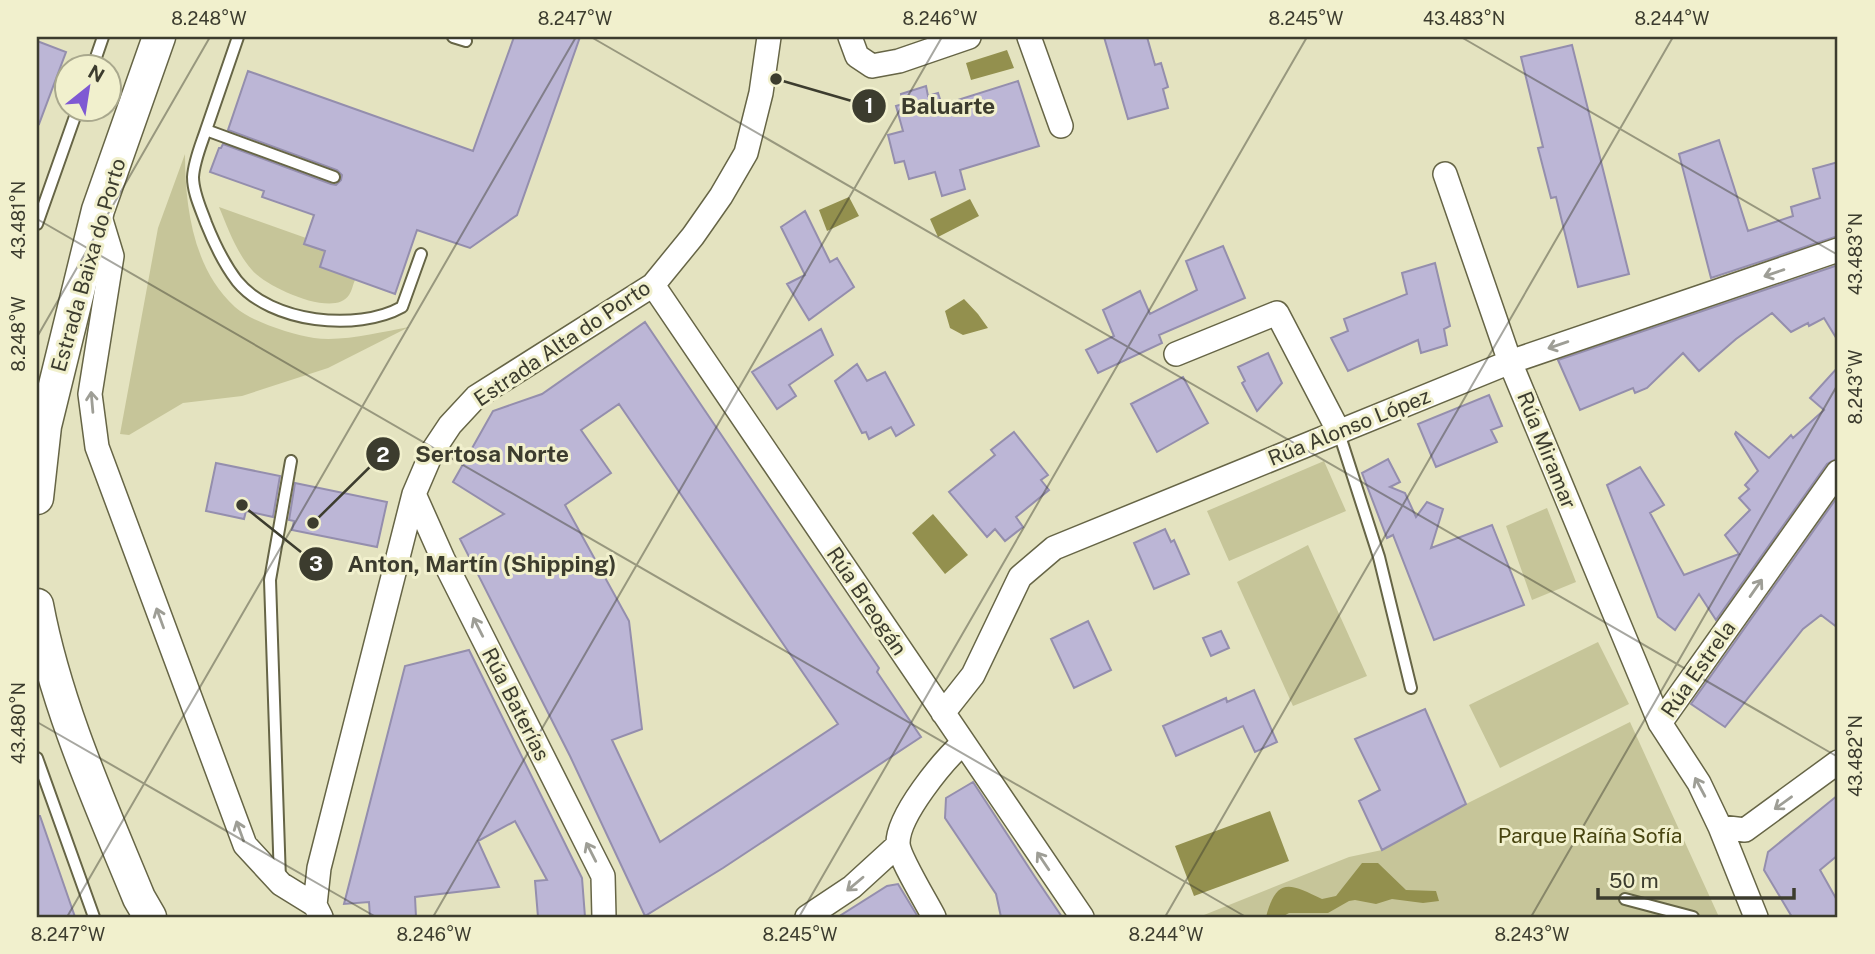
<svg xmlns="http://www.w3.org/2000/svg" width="1875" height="954" viewBox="0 0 1875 954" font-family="'Public Sans',sans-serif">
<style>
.green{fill:#c6c599}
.water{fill:#93904e}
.building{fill:#bcb6d6;stroke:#948ead;stroke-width:2;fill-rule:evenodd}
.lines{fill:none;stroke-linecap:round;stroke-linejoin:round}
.service-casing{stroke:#666546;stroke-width:14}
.minor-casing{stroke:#666546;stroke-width:26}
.secondary-casing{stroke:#666546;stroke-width:35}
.service{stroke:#fff;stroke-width:10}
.minor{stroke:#fff;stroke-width:23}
.secondary{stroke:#fff;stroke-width:32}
.oneway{stroke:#9e9e96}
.ticks{fill:none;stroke:#3c3c2e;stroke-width:2;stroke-opacity:0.45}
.labels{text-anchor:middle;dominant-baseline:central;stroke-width:6;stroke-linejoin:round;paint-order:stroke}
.street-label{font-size:21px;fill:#3c3c2e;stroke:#f1f0cd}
.park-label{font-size:21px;fill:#47440f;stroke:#f1f0cd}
.leader{fill:none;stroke:#3c3c2e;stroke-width:2.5}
.callout-dot{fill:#3c3c2e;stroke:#f1f0cd;stroke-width:2.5}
.mark-label{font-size:21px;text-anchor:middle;font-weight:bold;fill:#fff}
.callout-label{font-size:23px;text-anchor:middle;font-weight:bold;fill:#3c3c2e;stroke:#f1f0cd;stroke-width:6;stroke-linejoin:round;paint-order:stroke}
.neatline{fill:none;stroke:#3c3c2e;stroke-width:2.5}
.ticks-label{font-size:18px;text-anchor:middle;fill:#3c3c2e}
</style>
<rect width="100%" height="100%" fill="#e4e3c0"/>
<path class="green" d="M185,154C185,206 193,269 235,307C252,322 291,334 314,338C343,342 381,332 409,327L328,368L242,396L183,403L129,435L120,434L158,228Z
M219,207L306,238L304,244L325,251L320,267L355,280C353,284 352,291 349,295C334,319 265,286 252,270C236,252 228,228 219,207Z
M1324,461L1346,511L1229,561L1207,511Z
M1547,508L1576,582L1532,600L1506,526Z
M1308,545L1367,676L1293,706L1237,582Z
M1598,642L1629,704L1500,768L1469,705Z
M1630,722L1719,917H1199L1349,857L1382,850L1466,804Z"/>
<path class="water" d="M1007,50L1014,68L971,80L966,63Z
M849,197L859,216L827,231L819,210Z
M970,199L979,216L938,237L930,219Z
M964,299L978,314L988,328L963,335L950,328L945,311Z
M933,514L968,555L945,574L912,533Z
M1270,811L1289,861L1194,896L1175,846Z
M1362,863H1378L1406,890L1436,891L1439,901L1423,903L1392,899L1376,904L1355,900L1349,901L1328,913H1289L1282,917H1266C1277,876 1290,884 1322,899L1336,896Z"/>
<path class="building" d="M514,37H580L517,215L470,248L417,230L395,294L320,267L325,251L304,244L314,215L262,197L264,191L210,172L219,148H221L223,144L331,184L336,185L341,180L342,175L337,170L228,130L248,71L473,151Z
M1104,37H1147L1155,65L1161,63L1168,87L1163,89L1168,108L1128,119Z
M37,41L66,52L39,124L37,123Z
M1572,45L1629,274L1578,287L1556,197L1551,198L1538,148L1543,147L1521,57Z
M1018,81L1039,146L960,170L965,189L942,196L935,172L909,179L904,161L895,163L888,135L903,131L896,106L903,104L901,94L926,86L928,96L938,93L942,105Z
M1719,140L1748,231L1793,216L1791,207L1820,198L1813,169L1838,162V236L1711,278L1679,154Z
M805,211L830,262L837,258L854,287L809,320L787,284L805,275L781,227Z
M1223,246L1245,298L1159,335L1162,343L1098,373L1086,350L1114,336L1103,310L1140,291L1150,314L1197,290L1186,261Z
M1435,263L1450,326L1444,329L1447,345L1421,353L1418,340L1348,371L1331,338L1348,331L1344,319L1407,294L1402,273Z
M1838,265V341L1824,318L1809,326L1808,323L1791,332L1772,313L1736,339L1699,371L1683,353L1647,388L1635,393L1633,388L1580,410L1558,360Z
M645,322L879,668L877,672L921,737L723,868L645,916L570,756L460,539L504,514L453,482L493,411L542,394ZM619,404L838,724L660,842L612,740L642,729L629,621L565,505L611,473L581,430Z
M821,329L833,355L789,385L796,396L777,409L752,372Z
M1268,353L1282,383L1257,411L1242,383L1245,381L1238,367Z
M857,364L867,381L885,372L914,425L896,436L891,427L869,439L866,432L862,433L835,381Z
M1838,367V458L1827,464L1716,620L1699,594L1675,630L1658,617L1607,485L1640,467L1664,505L1650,513L1684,575L1739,554L1725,535L1750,510L1739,498L1749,489L1745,485L1758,471L1735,434L1736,432L1769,458L1791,435L1793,438L1824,410L1810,398Z
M1183,377L1208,423L1157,452L1131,404Z
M1489,395L1502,426L1491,430L1497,442L1436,467L1418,424Z
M1014,432L1048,475L1041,480L1049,490L1016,517L1023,527L1005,541L995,529L987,537L949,492L995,455L991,450Z
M1388,459L1400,482L1390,487L1405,493L1416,517L1427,502L1443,509L1431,548L1492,525L1524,605L1434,640L1393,535L1387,538L1362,473Z
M216,463L280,476L273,517L246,511L244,519L206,511Z
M295,483L387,502L377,547L292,530L294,521L289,520Z
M1838,496V628L1821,615L1803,629L1725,727L1691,704Z
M1165,529L1171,542L1174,540L1189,574L1154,589L1134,543Z
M1088,621L1111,670L1074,688L1051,639Z
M1221,631L1229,648L1211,656L1203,638Z
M469,650L582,878L585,917H538L535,881L547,880L515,821L478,841L499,887L415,897L416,917H370L369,902L344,904L405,666Z
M1254,690L1277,742L1255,752L1243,726L1176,756L1163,726L1226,698L1227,702Z
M1425,709L1466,804L1382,850L1359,801L1380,790L1355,739Z
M973,782L1035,877L1062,917H1001L996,894L945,818L946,798Z
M1838,795V855L1820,870L1838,902V917H1792L1764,870L1768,852Z
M37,816H40L75,917H37Z
M898,884L918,917H838L887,886Z"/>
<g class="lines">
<defs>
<path id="service" d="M453,37L466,41
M93,66L103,37
M206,130L238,37
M334,177L206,130C201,145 194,161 193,177C193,193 201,209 206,223C214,243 224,264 237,281C271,323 357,332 402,307L421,254
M37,224L78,108
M1338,430L1379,557L1411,688
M37,758L94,917
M280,880L270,580L291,461
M1625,899L1693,917"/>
<path id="minor" d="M850,37L857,56L872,66L899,61L969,37
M1029,37L1061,126
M1445,174L1510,362L1660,723L1699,783L1720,827L1756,917
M98,210L112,256L90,394L97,447L245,845L281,884L315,905
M653,285L1082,917
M1176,354L1277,313L1338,430
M414,494L443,559L603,876L604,917
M943,713L973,675L1020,577L1054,548L1510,362L1838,250
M1660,723L1838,472
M1720,827L1745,830L1838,762
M321,917L315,905L319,868L414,494L432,452L450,425L476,397L653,285L693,236L721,196L746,153L761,93L769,37
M807,917L852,887L898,845
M934,917C927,903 898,856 898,843C898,815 943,761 963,743"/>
<path id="secondary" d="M37,498L45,426L98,210L159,37
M37,605C56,706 100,803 139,898L150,917"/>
</defs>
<use href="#service" class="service-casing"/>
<use href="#minor" class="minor-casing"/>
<use href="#secondary" class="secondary-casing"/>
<use href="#service" class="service"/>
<use href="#minor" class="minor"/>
<use href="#secondary" class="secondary"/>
</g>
<defs><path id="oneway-shaft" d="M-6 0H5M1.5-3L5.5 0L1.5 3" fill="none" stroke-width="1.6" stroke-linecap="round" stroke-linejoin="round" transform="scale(1.75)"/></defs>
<g class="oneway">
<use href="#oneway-shaft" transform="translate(1774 273) rotate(161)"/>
<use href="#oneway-shaft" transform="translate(1558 345) rotate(161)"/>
<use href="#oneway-shaft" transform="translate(92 402) rotate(-95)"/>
<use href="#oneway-shaft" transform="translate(1756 588) rotate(-55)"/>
<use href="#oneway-shaft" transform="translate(160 618) rotate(-110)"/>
<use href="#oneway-shaft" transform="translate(478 627) rotate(-117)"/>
<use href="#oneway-shaft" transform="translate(1700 787) rotate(-118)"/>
<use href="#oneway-shaft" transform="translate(1783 803) rotate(144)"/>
<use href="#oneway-shaft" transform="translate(240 831) rotate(-110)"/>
<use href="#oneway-shaft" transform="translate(591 852) rotate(-117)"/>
<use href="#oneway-shaft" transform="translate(1043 861) rotate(-124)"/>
<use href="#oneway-shaft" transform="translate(855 884) rotate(140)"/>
</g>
<path class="ticks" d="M591,37L1838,757M1461,37L1838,255M37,219L1246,917M37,337L210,37M37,722L376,917M67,917L576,37M433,917L942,37M799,917L1307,37M1165,917L1673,37M1531,917L1838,384"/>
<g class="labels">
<g class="street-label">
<text transform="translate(88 265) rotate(-74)">Estrada Baixa do Porto</text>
<text transform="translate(562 343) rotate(-34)">Estrada Alta do Porto</text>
<text transform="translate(1349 427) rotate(-22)">Rúa Alonso López</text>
<text transform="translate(1547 450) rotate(68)">Rúa Miramar</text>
<text transform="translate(867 601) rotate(56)">Rúa Breogán</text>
<text transform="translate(1698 669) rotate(-55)">Rúa Estrela</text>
<text transform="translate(516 704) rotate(63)">Rúa Baterías</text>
</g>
<g class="park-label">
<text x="1590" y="835">Parque Raíña Sofía</text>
</g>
</g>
<path class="leader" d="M776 79L869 106M313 523L383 454M242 505L316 564"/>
<g class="callout-dot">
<circle cx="776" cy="79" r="7"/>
<circle cx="313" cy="523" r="7"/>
<circle cx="242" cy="505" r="7"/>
<circle cx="869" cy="106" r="18"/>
<circle cx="383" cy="454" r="18"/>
<circle cx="316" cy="564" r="18"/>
</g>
<g class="mark-label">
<text x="869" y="113">1</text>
<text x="383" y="462">2</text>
<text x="316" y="571">3</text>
</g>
<g class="callout-label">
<text x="948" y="114">Baluarte</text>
<text x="492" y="462">Sertosa Norte</text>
<text x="482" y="572">Anton, Martín (Shipping)</text>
</g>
<rect width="1875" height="954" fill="none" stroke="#f1f0cd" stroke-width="77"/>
<g transform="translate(88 88) rotate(30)"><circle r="33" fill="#f1f0cd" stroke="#a9a88d" stroke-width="2"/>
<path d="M0-5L12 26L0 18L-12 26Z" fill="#7f59d3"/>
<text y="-10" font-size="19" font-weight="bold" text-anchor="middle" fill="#3c3c2e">N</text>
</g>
<path d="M1598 888v10h196v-10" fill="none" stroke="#3c3c2e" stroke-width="3.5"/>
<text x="1609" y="888" font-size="21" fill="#3c3c2e" stroke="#f1f0cd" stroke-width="5" paint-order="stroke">50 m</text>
<rect x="38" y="38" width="1798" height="878" class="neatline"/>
<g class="ticks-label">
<text x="209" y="25">8.248°W</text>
<text x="575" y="25">8.247°W</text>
<text x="940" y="25">8.246°W</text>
<text x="1306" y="25">8.245°W</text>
<text x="1464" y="25">43.483°N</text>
<text x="1672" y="25">8.244°W</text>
<text transform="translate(19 220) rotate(-90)" y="6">43.481°N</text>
<text transform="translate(1856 254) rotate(-90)" y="6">43.483°N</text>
<text transform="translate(19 334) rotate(-90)" y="6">8.248°W</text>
<text transform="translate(1856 387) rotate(-90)" y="6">8.243°W</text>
<text transform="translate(19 723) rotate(-90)" y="6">43.480°N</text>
<text transform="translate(1856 756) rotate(-90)" y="6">43.482°N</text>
<text x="68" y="941">8.247°W</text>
<text x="434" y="941">8.246°W</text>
<text x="800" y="941">8.245°W</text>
<text x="1166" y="941">8.244°W</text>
<text x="1532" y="941">8.243°W</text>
</g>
</svg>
